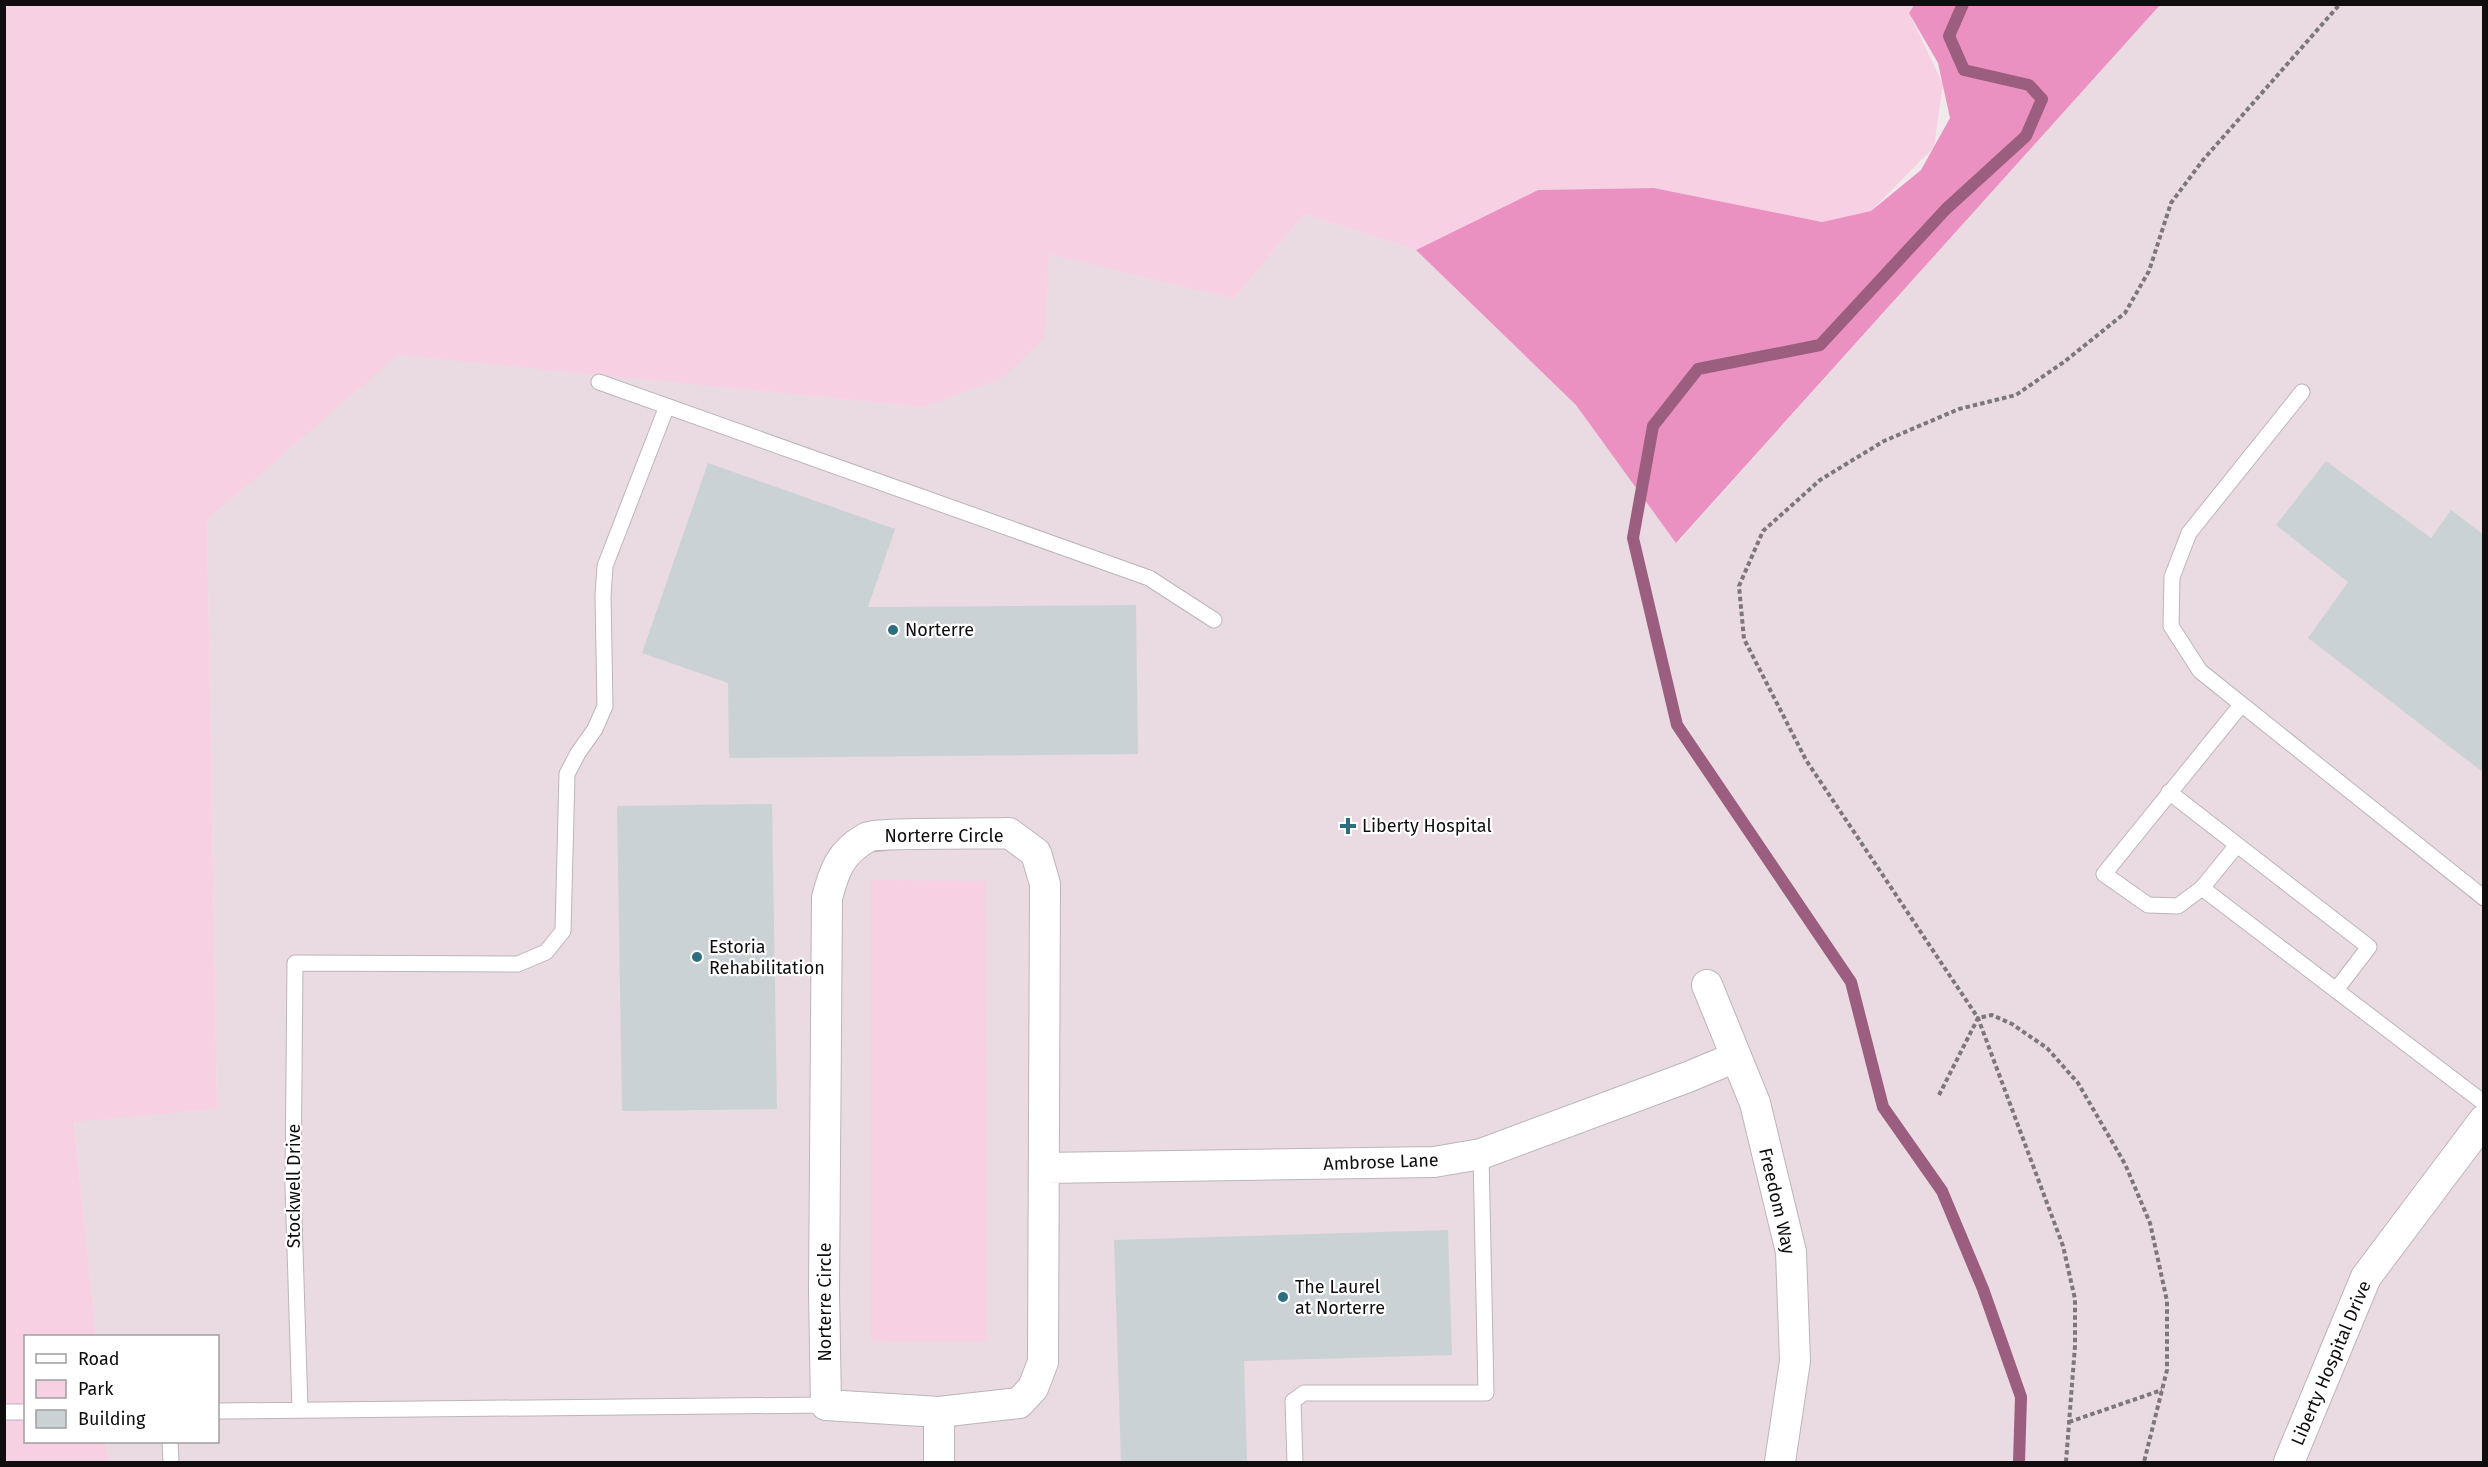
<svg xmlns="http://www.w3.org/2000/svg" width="2488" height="1467" viewBox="0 0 2488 1467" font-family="'Fira Sans',sans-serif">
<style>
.built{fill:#eadae2}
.green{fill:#f8d0e4}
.forest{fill:#ea91c1}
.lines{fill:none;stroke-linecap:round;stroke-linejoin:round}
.stream{stroke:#9b5e7f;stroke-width:12}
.building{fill:#cbd2d5}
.service-casing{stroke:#bcb5b9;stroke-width:17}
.minor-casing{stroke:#bcb5b9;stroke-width:32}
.path{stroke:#7c787a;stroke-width:4;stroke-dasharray:4.5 3;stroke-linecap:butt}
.service{stroke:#fff;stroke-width:15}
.minor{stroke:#fff;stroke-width:30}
.poi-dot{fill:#2d6f81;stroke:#fff;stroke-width:2}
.labels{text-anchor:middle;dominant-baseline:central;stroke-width:4.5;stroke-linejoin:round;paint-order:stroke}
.poi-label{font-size:18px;fill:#0f0d0e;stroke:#fff;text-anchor:start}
.street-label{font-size:18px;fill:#0f0d0e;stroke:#fff}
</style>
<rect width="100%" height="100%" fill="#f1eaed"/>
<path class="built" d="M2160,5H2483V1462H109L106,1442H218V1336H96L74,1121L217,1109L207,520L398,354L923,407L1049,253L1234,299L1304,214L1416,250L1576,405L1677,543Z"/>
<path class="green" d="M5,5H1914L1909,13L1943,84L1934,147L1871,211L1822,222L1654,188L1538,190L1416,250L1304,214L1234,299L1049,254L1044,338L1002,378L923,407L398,355L207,520L217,1109L74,1122L96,1336H26V1442H106L109,1462H5Z
M871,880L986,881L987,1342L871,1341Z"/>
<path class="forest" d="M1914,5H2160L1676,543L1576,405L1416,250L1538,190L1654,188L1822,222L1871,211L1921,170L1950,118L1938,63L1909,13Z"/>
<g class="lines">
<path class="stream" d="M1963,4L1949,36L1964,70L2029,85L2042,99L2026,136L1946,209L1820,345L1698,369L1653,426L1633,538L1677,725L1851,982L1883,1107L1942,1191L1983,1289L2021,1397L2019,1462"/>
</g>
<path class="building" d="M2326,461L2431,538L2451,510L2484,535V773L2308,638L2348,582L2276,525Z
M708,463L895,529L868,607L1136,605L1138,754L729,758L728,683L642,653Z
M772,804L777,1109L622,1111L617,806Z
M1448,1230L1452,1355L1244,1361L1247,1462H1121L1114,1240Z"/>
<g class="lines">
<defs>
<path id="service" d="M599,382L1149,578L1214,620
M2302,392L2189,533L2172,577L2171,626L2200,671L2484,898
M2169,792L2369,947L2336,990
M2237,845L2202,888L2484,1103
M2202,888L2178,906L2148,905L2104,874L2241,705
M300,1409L293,1185L295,963L518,964L546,952L563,931L567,774L578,753L595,729L605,706L603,596L605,566L667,406
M218,1411L826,1405
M4,1412H26
M170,1442L171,1462
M1295,1462L1293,1401L1304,1393H1486L1481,1154"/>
<path id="minor" d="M1009,833L1036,853L1045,884L1043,1362L1033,1388L1019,1403L939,1412L826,1405L824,1291L827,898C834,871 840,853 866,838C875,832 989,834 1009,833Z
M1707,985L1755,1103L1791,1252L1795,1361L1780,1462
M1044,1168L1434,1162L1481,1154L1688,1077L1736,1057
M939,1412V1462
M2289,1462L2366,1277L2484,1120"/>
</defs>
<use href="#service" class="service-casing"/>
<use href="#minor" class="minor-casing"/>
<path class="path" d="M1939,1095L1978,1018L1992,1015L2012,1024L2047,1048L2078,1083L2125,1164L2150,1223L2167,1301V1370L2144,1462
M2069,1422L2162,1390
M2066,1462L2075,1346V1299L2063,1246L1978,1018L1806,760L1744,639L1739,586L1763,531L1820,480L1884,441L1959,409L2016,395L2064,362L2125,313L2149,271L2171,203L2203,160L2340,4"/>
<use href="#service" class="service"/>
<use href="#minor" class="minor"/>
</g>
<g class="poi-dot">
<circle cx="893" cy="630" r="6"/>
<path d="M1345 817h6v6h6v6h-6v6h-6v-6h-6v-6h6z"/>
<circle cx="697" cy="957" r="6"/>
<circle cx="1283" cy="1297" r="6"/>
</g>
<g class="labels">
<g class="poi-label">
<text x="905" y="630">Norterre</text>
<text x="1362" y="826">Liberty Hospital</text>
<text x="709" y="947">Estoria<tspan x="709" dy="21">Rehabilitation</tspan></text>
<text x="1295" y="1287">The Laurel<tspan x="1295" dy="21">at Norterre</tspan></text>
</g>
<g class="street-label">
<text x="944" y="836">Norterre Circle</text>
<text transform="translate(1381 1162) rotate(-2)">Ambrose Lane</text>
<text transform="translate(294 1186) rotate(-90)">Stockwell Drive</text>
<text transform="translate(1777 1201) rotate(77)">Freedom Way</text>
<text transform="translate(825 1302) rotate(-90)">Norterre Circle</text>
<text transform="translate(2331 1363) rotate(-67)">Liberty Hospital Drive</text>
</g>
</g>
<rect width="2488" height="1467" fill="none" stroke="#0f0d0e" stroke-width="12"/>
<rect x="24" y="1335" width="195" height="108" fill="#ffffff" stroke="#9f9e9f" stroke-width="1.5"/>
<rect x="36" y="1354" width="30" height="9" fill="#ffffff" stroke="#9f9e9f" stroke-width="1.5"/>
<text x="78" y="1365" font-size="18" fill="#0f0d0e">Road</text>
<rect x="36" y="1380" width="30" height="18" fill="#f8d0e4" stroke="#9f9e9f" stroke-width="1.5"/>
<text x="78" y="1395" font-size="18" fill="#0f0d0e">Park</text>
<rect x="36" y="1410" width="30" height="18" fill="#cbd2d5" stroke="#9f9e9f" stroke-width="1.5"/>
<text x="78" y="1425" font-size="18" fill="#0f0d0e">Building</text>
</svg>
